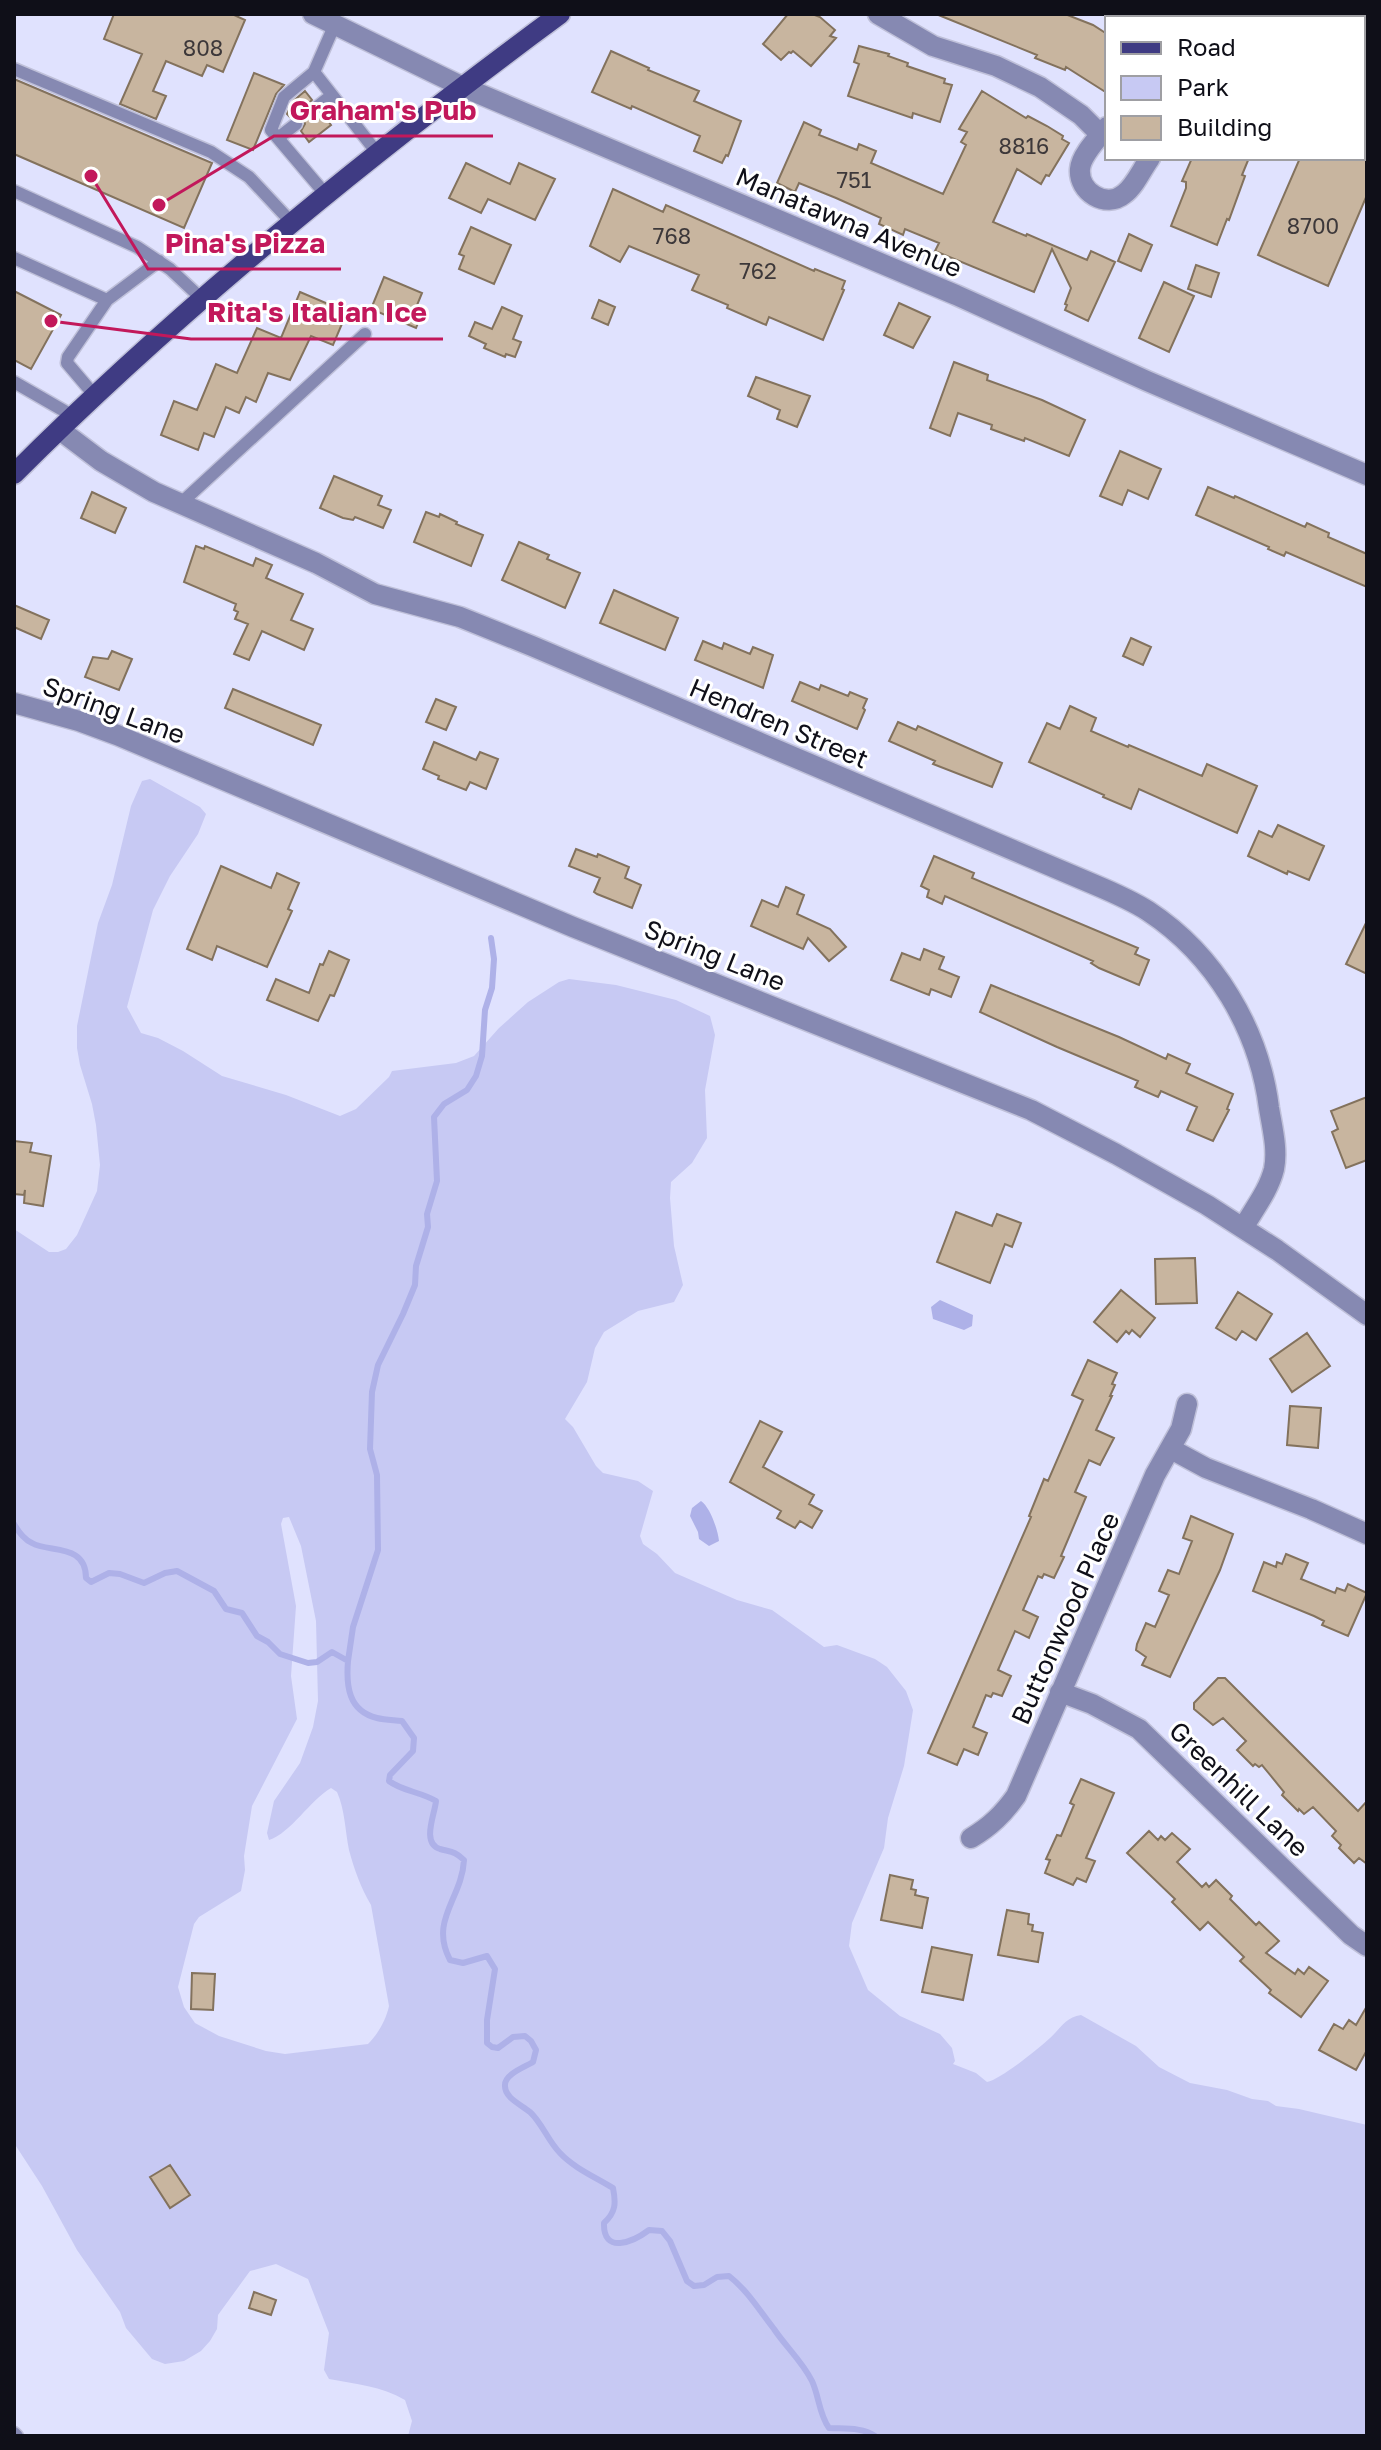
<svg xmlns="http://www.w3.org/2000/svg" width="1381" height="2450" viewBox="0 0 1381 2450" font-family="'Golos Text',sans-serif">
<style>
.green{fill:#c7c9f3;fill-rule:evenodd}
.water{fill:#aeb1e8}
.lines{fill:none;stroke-linecap:round;stroke-linejoin:round}
.stream{stroke:#aeb1e8;stroke-width:6}
.building{fill:#c8b59f;stroke:#83725d;stroke-width:2}
.service-casing{stroke:#bfc0d9;stroke-width:15}
.minor-casing{stroke:#bfc0d9;stroke-width:23}
.primary-casing{stroke:#bfc0d9;stroke-width:23}
.service{stroke:#8689b2;stroke-width:12}
.minor{stroke:#8689b2;stroke-width:20}
.primary{stroke:#3f3b83;stroke-width:20}
.labels{text-anchor:middle;dominant-baseline:central;stroke-width:6;stroke-linejoin:round;paint-order:stroke}
.number-label{font-size:22px;fill:#3d383a}
.street-label{font-size:26px;fill:#0f0f18;stroke:#fff}
.leader{fill:none;stroke:#c2185b;stroke-width:3}
.callout-dot{fill:#c2185b;stroke:#fff;stroke-width:3}
.callout-label{font-size:28px;text-anchor:middle;font-weight:bold;fill:#c2185b;stroke:#fff;stroke-width:6;stroke-linejoin:round;paint-order:stroke}
</style>
<rect width="100%" height="100%" fill="#e0e2fe"/>
<path class="green" d="M150,779L200,807L206,814L198,834L170,876L153,910L127,1007L141,1033L158,1038L183,1051L222,1076L286,1095L340,1116L356,1109L389,1077L392,1071L456,1063L474,1056L499,1028L528,1002L559,982L569,979L616,985L676,1000L710,1016L715,1035L705,1090L707,1138L692,1163L671,1182L670,1198L674,1246L683,1285L674,1302L638,1311L604,1332L595,1348L587,1382L565,1419L573,1427L596,1466L603,1473L638,1481L653,1491L640,1536L643,1544L657,1554L675,1573L737,1600L772,1610L824,1647L837,1645L875,1659L887,1667L906,1691L913,1710L904,1766L888,1818L884,1848L852,1923L849,1946L868,1990L900,2016L940,2034L952,2048L955,2061L953,2064L976,2073L987,2082C1001,2079 1038,2049 1050,2038C1061,2028 1066,2017 1081,2015L1136,2046L1159,2067L1190,2083L1227,2090L1252,2099L1268,2101L1276,2106L1299,2109L1367,2125V2436H408L412,2421L405,2400C381,2386 356,2384 329,2379L324,2370L329,2333L308,2279L276,2264L250,2271L218,2315L217,2329L210,2341L201,2351L184,2361L165,2364L152,2359L126,2328L120,2312L77,2250L42,2186L14,2143V1229L49,1252H58L66,1249L77,1235L97,1191L100,1165L96,1125L92,1104L80,1065L77,1048V1026L98,923L112,885L131,806L142,781ZM289,1517L301,1546L316,1621L318,1701L313,1727L300,1763L274,1801L267,1833L269,1840C291,1833 310,1800 331,1788L337,1792C345,1810 345,1830 349,1850C354,1869 361,1888 371,1905L389,2006C386,2020 378,2034 368,2044L285,2054L266,2051L219,2036L195,2023L184,2007L178,1987L194,1924L199,1917L241,1891L245,1870L244,1856L252,1806L297,1719L291,1676L296,1606L281,1524L283,1518Z"/>
<path class="water" d="M940,1300L973,1315L972,1326L964,1330L933,1319L931,1307Z
M701,1501C710,1507 718,1530 719,1541L709,1546L699,1539L698,1532L690,1516L692,1508Z"/>
<g class="lines">
<path class="stream" d="M14,1524C18,1531 25,1540 32,1543C49,1553 86,1543 86,1578L91,1582L109,1573L120,1574L144,1583L165,1573L177,1571L214,1591L226,1609L242,1613L257,1636L268,1642L280,1654L308,1663L317,1662L332,1652L348,1661C346,1685 348,1711 377,1718C385,1720 394,1720 402,1721L414,1738L413,1751L390,1775L389,1781C402,1791 421,1792 436,1801C435,1814 421,1843 440,1849C451,1852 455,1851 464,1860C462,1899 429,1920 450,1960L463,1963L487,1956L495,1969L487,2020V2043L492,2047L498,2048L513,2037L525,2036L531,2041L536,2050L533,2062C525,2067 505,2074 505,2085C504,2098 522,2105 530,2112C542,2123 548,2141 560,2153C574,2168 595,2177 613,2188C616,2203 616,2212 604,2223C603,2255 633,2242 649,2230L662,2231L670,2241L687,2281L694,2286L704,2285L717,2277L729,2276C748,2291 759,2310 774,2329C786,2347 802,2361 812,2381C819,2396 819,2414 829,2428C844,2429 862,2427 875,2436
M348,1661L353,1627L378,1550L377,1475L370,1449L372,1392L378,1365L403,1314L415,1285L416,1266L428,1227L427,1214L437,1181L434,1117L444,1104L467,1090L476,1076L482,1056L485,1010L492,988L494,959L491,938"/>
</g>
<path class="building" d="M114,14H232L245,20L223,72L207,65L202,76L166,61L153,91L166,96L156,119L120,104L142,54L104,39Z
M788,14H812L820,17L835,30L830,36L836,38L811,66L793,51L791,53L789,52L781,60L763,44Z
M936,14H1065L1093,25L1107,34V93L1066,67L1065,70L1035,58L1037,55Z
M859,46L889,54L888,56L908,63L907,66L945,79L944,83L952,85L940,122L913,113L912,118L848,96L859,64L854,62Z
M611,51L649,68L648,70L699,91L694,101L741,121L728,156L726,155L722,163L694,151L700,136L632,106L631,109L592,92Z
M254,73L284,85L276,94L253,150L227,140Z
M14,79L212,163L184,228L14,154Z
M305,91L312,100L308,104L310,112L314,116L323,114L331,125L309,142L301,131L305,124L303,118L296,115L290,117L287,114L292,102Z
M982,91L1026,118L1028,116L1047,126L1063,136L1062,139L1069,143L1049,176L1046,175L1041,184L1017,169L993,222L1026,236L1027,234L1087,260L1091,251L1115,262L1088,321L1065,310L1067,305L1065,304L1071,288L1052,249L1034,292L935,251L939,243L905,229L903,235L879,224L881,218L836,198L799,183L795,192L777,183L804,122L821,130L819,135L857,150L859,144L876,151L871,163L943,194L966,145L961,142L967,132L959,129Z
M1192,158H1249L1242,175L1245,176L1229,220L1227,219L1217,245L1171,226L1186,188V182L1182,181Z
M1300,158H1367V195L1328,286L1258,255Z
M466,163L510,184L519,163L555,179L535,220L488,199L481,213L449,198Z
M613,189L663,212L666,205L814,271L815,269L845,281L842,289L844,290L823,340L769,317L766,325L727,308L728,305L692,290L699,275L629,246L620,262L590,246Z
M471,227L511,245L494,284L459,269L464,256L459,254Z
M1129,234L1152,245L1141,271L1118,261Z
M1196,265L1219,273L1211,297L1188,289Z
M384,277L422,293L415,310L422,313L416,328L371,309Z
M1164,282L1194,296L1169,352L1139,338Z
M14,291L61,315L31,369L14,360Z
M300,292L347,312L333,345L311,336L290,380L268,373L256,402L246,397L239,413L226,407L214,437L204,433L198,450L161,435L174,401L197,410L216,364L237,373L257,328L281,338Z
M599,300L615,307L608,325L592,318Z
M899,303L930,317L913,348L884,335Z
M502,307L522,316L513,339L521,342L515,357L506,354L505,357L484,348L486,344L469,336L475,322L492,329Z
M954,362L988,375L987,380L1042,400L1085,420L1069,456L1025,438L1024,441L991,429L992,425L958,413L950,436L930,428Z
M756,377L810,396L797,427L777,419L780,410L748,396Z
M1120,451L1161,469L1148,499L1128,490L1122,505L1100,496Z
M334,476L382,496L378,505L391,510L383,528L355,517L353,520L343,518L320,508Z
M1208,487L1234,498L1235,496L1305,527L1307,523L1329,533L1328,537L1367,554V587L1286,552L1284,556L1268,549L1269,547L1196,515Z
M92,492L126,508L115,533L81,518Z
M426,512L439,517L440,514L457,522L456,524L483,535L471,566L414,542Z
M519,542L549,555L547,559L580,573L565,608L502,580Z
M196,546L204,549L205,546L253,566L256,558L272,565L266,578L303,594L291,620L313,629L304,650L262,631L249,660L234,654L248,624L235,619L238,612L234,610L236,604L184,582Z
M614,590L678,618L665,650L600,623Z
M14,605L49,620L41,639L14,627Z
M1131,638L1151,647L1143,665L1123,656Z
M703,641L722,649L724,643L750,654L753,647L773,655L763,688L695,660Z
M112,651L132,659L119,690L85,677L93,657L108,659Z
M800,682L819,690L821,685L848,696L850,692L867,699L863,708L865,710L857,729L792,701Z
M233,689L321,725L313,745L225,708Z
M436,699L456,707L446,730L426,722Z
M1070,706L1096,718L1091,731L1128,747L1129,745L1202,776L1207,764L1257,786L1237,833L1139,789L1131,809L1103,797L1104,795L1029,762L1047,723L1060,729Z
M898,722L916,730L918,726L1002,763L992,787L933,764L935,761L889,741Z
M434,742L476,760L480,752L498,759L486,789L470,782L466,790L438,779L439,776L423,769Z
M1278,825L1324,846L1309,880L1288,871L1287,874L1248,856L1259,831L1272,837Z
M576,849L597,857L598,854L629,867L625,878L641,885L632,908L597,894L594,892L600,878L569,866Z
M934,856L974,873L972,878L1138,948L1135,954L1149,960L1139,985L1099,968L1091,963L1093,961L945,896L942,904L927,897L929,890L921,886Z
M221,866L271,888L277,873L299,883L288,909L292,911L267,967L217,946L212,960L187,949Z
M786,887L804,895L797,914L830,929L846,947L829,961L808,938L803,949L751,926L762,900L778,907Z
M1367,921V974L1346,964Z
M924,949L944,957L939,969L959,977L951,997L931,989L929,995L891,980L902,953L920,960Z
M329,951L349,960L334,996L330,995L318,1021L267,1000L276,979L309,993L320,964L323,965Z
M991,985L1119,1037L1166,1059L1168,1054L1190,1064L1186,1073L1233,1094L1227,1109L1229,1110L1213,1141L1187,1130L1197,1107L1161,1091L1158,1097L1135,1087L1138,1081L1057,1047L980,1012Z
M1367,1097V1160L1346,1168L1332,1132L1338,1129L1331,1111Z
M14,1141L32,1143L30,1152L51,1156L43,1206L24,1203L25,1190L24,1195L14,1194Z
M956,1212L992,1226L997,1214L1021,1223L1012,1247L1005,1244L990,1283L937,1262Z
M1195,1258L1197,1303L1156,1304L1155,1259Z
M1121,1290L1155,1318L1140,1337L1132,1330L1129,1334L1126,1331L1117,1342L1094,1322Z
M1238,1292L1272,1314L1256,1340L1242,1331L1236,1340L1216,1328Z
M1307,1333L1330,1366L1292,1392L1270,1359Z
M1088,1360L1117,1373L1112,1384L1115,1385L1110,1396H1112L1096,1430L1114,1438L1100,1465L1089,1460L1075,1492L1086,1497L1061,1556L1064,1557L1054,1578L1044,1574L1042,1578L1038,1576L1023,1610L1038,1617L1029,1638L1015,1631L998,1670L1011,1676L1002,1696L993,1693L991,1697L986,1695L973,1727L987,1733L978,1755L964,1749L957,1765L928,1753L1031,1517L1029,1516L1044,1479L1048,1481L1083,1400L1072,1395Z
M1290,1406L1321,1408L1318,1448L1287,1445Z
M760,1421L782,1432L763,1467L814,1495L809,1504L822,1511L812,1528L800,1521L795,1528L777,1518L781,1511L730,1482Z
M1191,1516L1233,1534L1220,1570L1170,1677L1142,1665L1146,1657L1136,1650L1137,1644L1146,1623L1155,1627L1169,1595L1159,1591L1168,1570L1179,1574L1192,1541L1183,1538Z
M1286,1554L1308,1563L1301,1579L1335,1593L1337,1588L1345,1591L1348,1584L1367,1593L1348,1636L1322,1625L1324,1621L1314,1616L1253,1591L1264,1562L1276,1567L1277,1562L1282,1564Z
M1218,1678H1225L1358,1811L1367,1801V1864L1359,1858L1354,1863L1339,1848L1341,1845L1332,1836L1336,1831L1313,1807L1304,1814L1299,1809L1298,1811L1282,1795L1284,1792L1262,1765L1259,1767L1255,1764L1253,1766L1237,1750L1246,1741L1223,1718L1213,1725L1194,1709V1703Z
M1081,1779L1114,1793L1086,1858L1095,1861L1086,1882L1077,1878L1073,1885L1045,1873L1050,1860L1046,1859L1057,1835L1061,1836L1074,1805L1070,1803Z
M1149,1831L1158,1840L1161,1836L1165,1840L1172,1833L1190,1849L1177,1862L1202,1887L1206,1883L1209,1887L1216,1880L1232,1896L1230,1899L1256,1925L1259,1922L1279,1941L1266,1953L1295,1974L1298,1969L1304,1974L1309,1967L1328,1981L1301,2017L1269,1993L1271,1990L1240,1961L1244,1957L1208,1922L1200,1930L1172,1902L1175,1899L1127,1853Z
M890,1875L913,1880L911,1889L916,1890L915,1895L928,1898L922,1928L881,1920Z
M1007,1910L1029,1914L1028,1924L1033,1925L1032,1931L1043,1933L1038,1962L998,1955Z
M932,1947L972,1955L963,2000L922,1992Z
M192,1973L215,1974L213,2010L191,2009Z
M1367,2006V2050L1356,2070L1319,2050L1334,2024L1343,2029L1349,2020L1356,2025Z
M170,2165L190,2195L170,2208L150,2177Z
M254,2292L276,2300L271,2315L249,2308Z"/>
<g class="lines">
<defs>
<path id="service" d="M14,69L211,152L249,177L293,224
M314,72L378,154
M317,107L332,95
M278,138L296,124
M14,191L137,247L170,269L203,300
M327,196L271,130L284,97L314,72L335,24
M14,258L107,300
M14,382L73,416
M95,396L67,363L68,357L107,300L159,261
M180,504L365,334
M14,2433L17,2436"/>
<path id="minor" d="M313,14L463,87L956,295L1147,381L1367,475
M878,14L933,46L996,66L1040,87L1081,115L1101,135
M1107,127C1098,138 1081,155 1080,169C1078,192 1106,209 1124,194C1135,186 1142,169 1150,158
M60,430L101,461L154,492L316,563L375,594L460,617L532,646L1093,884C1112,892 1131,900 1148,911C1215,955 1259,1029 1269,1108C1272,1127 1278,1149 1274,1169C1269,1190 1254,1209 1243,1228
M14,703L79,721L117,735L573,927L1031,1110L1116,1154L1207,1205L1277,1250L1367,1315
M1171,1449L1206,1468L1311,1509L1367,1534
M1060,1692L1092,1704L1139,1729L1351,1935L1367,1946
M971,1838C991,1826 1003,1814 1016,1796L1155,1475L1181,1429L1187,1404"/>
<path id="primary" d="M14,474C180,308 371,153 560,14"/>
</defs>
<use href="#service" class="service-casing"/>
<use href="#minor" class="minor-casing"/>
<use href="#primary" class="primary-casing"/>
<use href="#service" class="service"/>
<use href="#minor" class="minor"/>
<use href="#primary" class="primary"/>
</g>
<g class="labels">
<g class="number-label">
<text x="203" y="47">808</text>
<text x="1024" y="145">8816</text>
<text x="854" y="179">751</text>
<text x="1313" y="225">8700</text>
<text x="672" y="235">768</text>
<text x="758" y="270">762</text>
</g>
<g class="street-label">
<text transform="translate(849 222) rotate(23)">Manatawna Avenue</text>
<text transform="translate(114 710) rotate(20)">Spring Lane</text>
<text transform="translate(779 723) rotate(23)">Hendren Street</text>
<text transform="translate(715 955) rotate(22)">Spring Lane</text>
<text transform="translate(1065 1618) rotate(-66)">Buttonwood Place</text>
<text transform="translate(1239 1789) rotate(44)">Greenhill Lane</text>
</g>
</g>
<path class="leader" d="M159 205L274 136H493M91 176L148 269H341M51 321L191 339H443"/>
<g class="callout-dot">
<circle cx="159" cy="205" r="8"/>
<circle cx="91" cy="176" r="8"/>
<circle cx="51" cy="321" r="8"/>
</g>
<g class="callout-label">
<text x="383" y="120">Graham's Pub</text>
<text x="245" y="253">Pina's Pizza</text>
<text x="317" y="322">Rita's Italian Ice</text>
</g>
<rect width="1381" height="2450" fill="none" stroke="#0f0f18" stroke-width="32"/>
<rect x="1105" y="16" width="260" height="144" fill="#ffffff" stroke="#9f9fa3" stroke-width="2"/>
<rect x="1121" y="42" width="40" height="12" fill="#3f3b83" stroke="#9f9fa3" stroke-width="2"/>
<text x="1177" y="56" font-size="24" fill="#0f0f18">Road</text>
<rect x="1121" y="76" width="40" height="24" fill="#c7c9f3" stroke="#9f9fa3" stroke-width="2"/>
<text x="1177" y="96" font-size="24" fill="#0f0f18">Park</text>
<rect x="1121" y="116" width="40" height="24" fill="#c8b59f" stroke="#9f9fa3" stroke-width="2"/>
<text x="1177" y="136" font-size="24" fill="#0f0f18">Building</text>
</svg>
